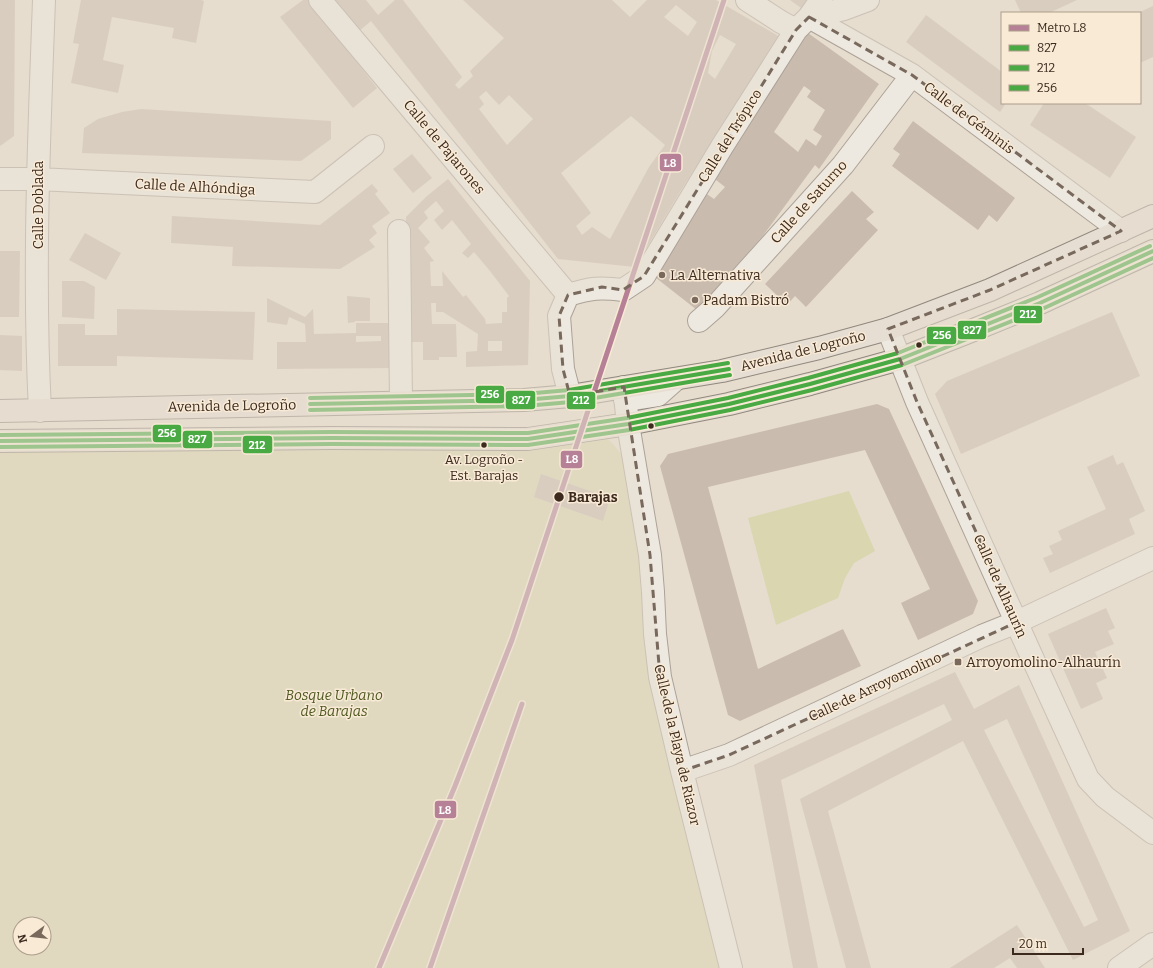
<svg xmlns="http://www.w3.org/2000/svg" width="1153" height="968" viewBox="0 0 1153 968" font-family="Bitter,serif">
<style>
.green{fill:#d9d6b0;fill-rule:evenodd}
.building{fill:#cabbaf;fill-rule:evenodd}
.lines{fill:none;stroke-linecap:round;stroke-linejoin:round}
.minor-casing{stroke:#aca297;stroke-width:24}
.major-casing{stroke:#91887e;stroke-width:24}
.minor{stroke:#eee9e0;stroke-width:22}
.major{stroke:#e6ded2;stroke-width:22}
.bus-1-casing{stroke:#f8ead5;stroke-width:7}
.bus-2-casing{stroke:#f8ead5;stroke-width:7}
.bus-3-casing{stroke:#f8ead5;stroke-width:7}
.bus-1{stroke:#49a943;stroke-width:4}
.bus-2{stroke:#49a943;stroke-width:4}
.bus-3{stroke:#49a943;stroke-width:4}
.metro-1-casing{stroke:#f8ead5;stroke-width:8}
.metro-1{stroke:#b68196;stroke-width:5}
.marked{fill:none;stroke:#78695c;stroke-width:3;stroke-dasharray:8 5;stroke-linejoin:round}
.poi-dot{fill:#78695c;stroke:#f8ead5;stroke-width:1.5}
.bus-dot{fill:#3c2a1e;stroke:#f8ead5;stroke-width:1.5}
.labels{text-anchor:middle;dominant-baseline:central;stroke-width:3;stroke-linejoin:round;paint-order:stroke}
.bus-label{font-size:13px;fill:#3c2a1e;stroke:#f8ead5}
.street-label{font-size:14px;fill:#3c2a1e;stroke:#f8ead5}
.poi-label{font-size:14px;fill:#3c2a1e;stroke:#f8ead5;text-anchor:start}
.stop-label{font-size:14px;font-weight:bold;fill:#3c2a1e;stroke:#f8ead5;text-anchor:start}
.park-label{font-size:14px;font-style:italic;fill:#515a23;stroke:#f8ead5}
.line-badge{stroke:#f8ead5;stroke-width:1.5}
.badge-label{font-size:11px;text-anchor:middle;font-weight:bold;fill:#fff}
</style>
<rect width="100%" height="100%" fill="#e6ddce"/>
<path class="green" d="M597,429L613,444L635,471L653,592L731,968H0V441ZM20,924H44V948H20Z
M849,491L875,551L854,563L845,578L838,598L776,625L748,518Z"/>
<path class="building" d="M0,0H15L14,136L0,146Z
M81,0H201L204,1L196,43L172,38L174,28L112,17L103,60L124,65L118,93L71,83L79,44L73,43Z
M303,0H308L377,88L353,108L280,17Z
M333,0H366L378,15L395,0H403L462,77L455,85L459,89L473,76L470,71L504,38L463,0H612L630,17L647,0H716L780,37L680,192L635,267L558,259L371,21L358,32ZM676,5L697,22L688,36L664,17ZM720,35L736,44L715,79L708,73L712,51ZM486,91L499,105L509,95L533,119L507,145L479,109L484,104L479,97ZM631,116L665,145L649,167L610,239L592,227L582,235L576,226L591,213L561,173Z
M790,0H811L804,10Z
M1015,0H1077L1049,13H1021Z
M1153,6V57L1140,63V12Z
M926,15L1002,72V103H1006L1000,112L906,42Z
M808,33L879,84L819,169L815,165L762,237L697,310L651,274L704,192L714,199L725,187L711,176L752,114ZM804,86L811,91L807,97L825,110L813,130L822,136L816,146L806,139L798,152L774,132Z
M1044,103H1085L1136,137L1110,178L1030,125Z
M141,109L331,121V139L301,161L82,153L84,128L98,119L122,112Z
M913,121L1015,198L997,222L989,215L978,230L892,166L900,154L893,149Z
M412,154L432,178L413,193L393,169Z
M448,179L530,281L528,365L466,367V352L477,351L478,334L443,312H436V303H431L432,324H456L457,357H439V360H423V342H408L406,217L427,196ZM436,201L444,211L434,220L442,230L452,220L471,244L462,253L468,258L474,252L490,271L509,296L507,298V312H502V323L486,324L485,319L466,295L463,297L442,271L443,286H431L430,262L434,261L424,248L430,242L418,228L428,218L424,212ZM488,341H502V351H488Z
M372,184L378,191L375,194L390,213L372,226L377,233L369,240L375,247L340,269L232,266L233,247L171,243L172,216L320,225Z
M852,191L874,212L866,219L878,230L806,307L795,296L787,305L765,284Z
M85,233L121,253L106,280L69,260Z
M0,251H20L19,317H0Z
M62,281H84L95,287L94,319L62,317Z
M347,296L370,298V321H355V322L348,323Z
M267,298L305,317L313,309L314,334L356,333V323H390L392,368L277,369V342H306L305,324L289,317L287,325L267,322ZM356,336H381V341L356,342Z
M117,309L255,312L253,360L117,356V366H58V324H85V335H117Z
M1112,312L1140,376L961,454L935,394L947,381Z
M0,335L22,336V371L0,370Z
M877,404L889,409L978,601L973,614L918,640L901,603L930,589L865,450L708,487L758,669L843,629L861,666L740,721L728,715L660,466L668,454Z
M1113,455L1117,465L1123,462L1145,511L1129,519L1135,534L1050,573L1043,558L1053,554L1049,546L1062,540L1058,531L1106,509L1087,467Z
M541,474L610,498L603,521L534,497Z
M1106,608L1115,628L1108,631L1114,644L1095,652L1107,678L1096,683L1103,699L1081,709L1048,634Z
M955,672L974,709L1019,685L1130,931L1073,960L963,741L828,811L871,968H846L800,799L952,720L944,704L781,780L818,968H793L754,765ZM1007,719L1098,920L1084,927L984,730Z
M1017,925L1045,968H1017L1010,958L994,968H950Z"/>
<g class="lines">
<defs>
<path id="minor" d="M320,0L568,295
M747,0L781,22L796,30
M809,17L912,75L1121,231
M809,17L844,9L868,0
M0,179H37L315,192L373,146
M399,231L401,402
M568,295C591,288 599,287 623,290L644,276L723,145L796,30L809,17L821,0
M568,295L559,316L563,369L570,396
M699,321L715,307L843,165L912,75
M888,329L917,402L1032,657L1088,779L1105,797L1153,833
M624,387L628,424L650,555L653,592L655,634L660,677L682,771L731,968
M625,400L658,395L676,379
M40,411C33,274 39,137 44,0
M682,771L729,755L982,636L1017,622L1153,558
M1119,968L1153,944"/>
<path id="major" d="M0,411L524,400L570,396L722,371L819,348L888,329L990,290L1153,216
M0,441L332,438L528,439L628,424L729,404L810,384L900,359L966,333L1040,303L1153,251"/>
</defs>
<use href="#minor" class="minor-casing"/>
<use href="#major" class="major-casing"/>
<use href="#minor" class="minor"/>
<use href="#major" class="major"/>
<defs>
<path id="bus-1" d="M310,404L524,400L570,396L729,369
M0,441L332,438L528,439L628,424L729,404L810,384L900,359L1040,303L1153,251"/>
<path id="bus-2" d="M310,410L525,406L571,402L730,375
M0,447L332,444L528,445L629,430L730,410L812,390L902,365L1042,309L1153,258"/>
<path id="bus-3" d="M310,398L524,394L569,390L728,363
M0,435L332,432L528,433L627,418L728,398L808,378L898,353L1038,297L1150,246"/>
</defs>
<use href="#bus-1" class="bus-1-casing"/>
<use href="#bus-2" class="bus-2-casing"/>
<use href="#bus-3" class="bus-3-casing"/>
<use href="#bus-1" class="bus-1"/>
<use href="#bus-2" class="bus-2"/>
<use href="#bus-3" class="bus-3"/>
<defs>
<path id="metro-1" d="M379,968L455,786L512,640L724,0
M430,968L522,704"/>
</defs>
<use href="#metro-1" class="metro-1-casing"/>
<use href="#metro-1" class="metro-1"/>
</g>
<path d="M0 0H1153V968H0ZM809,17L912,75L1121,231L990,290L888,329L917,402L1017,622L729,755L682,771L660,677L650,555L624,387L570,396L563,369L559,316L568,295L602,287L623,290L644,276L796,30Z" fill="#e6ddce" fill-opacity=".55" fill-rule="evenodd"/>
<path class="marked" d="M809,17L912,75L1121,231L990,290L888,329L917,402L1017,622L729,755L682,771L660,677L650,555L624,387L570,396L563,369L559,316L568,295L602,287L623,290L644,276L796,30Z"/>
<g class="poi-dot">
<circle cx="662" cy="275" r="4"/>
<circle cx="695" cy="300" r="4"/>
<rect x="954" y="658" width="8" height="8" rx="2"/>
</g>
<g class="bus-dot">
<circle cx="919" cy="345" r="3.5"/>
<circle cx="651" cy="426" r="3.5"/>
<circle cx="484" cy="445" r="3.5"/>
<circle cx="559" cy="497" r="5.5"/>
</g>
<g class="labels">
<g class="bus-label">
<text x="484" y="459">Av. Logroño -<tspan x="484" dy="16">Est. Barajas</tspan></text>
</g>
<g class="street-label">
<text transform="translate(969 118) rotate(37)">Calle de Géminis</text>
<text transform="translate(730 136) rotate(-58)">Calle del Trópico</text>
<text transform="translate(444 147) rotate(50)">Calle de Pajarones</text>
<text transform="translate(195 187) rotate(3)">Calle de Alhóndiga</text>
<text transform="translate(809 202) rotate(-48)">Calle de Saturno</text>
<text transform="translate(38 205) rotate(-90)">Calle Doblada</text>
<text transform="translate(803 351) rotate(-14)">Avenida de Logroño</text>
<text transform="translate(232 406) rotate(-1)">Avenida de Logroño</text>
<text transform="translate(1000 586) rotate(66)">Calle de Alhaurín</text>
<text transform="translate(875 687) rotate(-25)">Calle de Arroyomolino</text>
<text transform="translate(677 745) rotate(77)">Calle de la Playa de Riazor</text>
</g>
<g class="poi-label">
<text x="670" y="275">La Alternativa</text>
<text x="703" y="300">Padam Bistró</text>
<text x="966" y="662">Arroyomolino-Alhaurín</text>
</g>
<g class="stop-label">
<text x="568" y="497">Barajas</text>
</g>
<g class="park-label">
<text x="334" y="695">Bosque Urbano<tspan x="334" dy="16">de Barajas</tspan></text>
</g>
</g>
<g class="line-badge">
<rect x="659" y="153" width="23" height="19" rx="4" fill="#b68196"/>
<rect x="1013" y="305" width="30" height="19" rx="4" fill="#49a943"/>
<rect x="957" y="320" width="30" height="20" rx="4" fill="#49a943"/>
<rect x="926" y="326" width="31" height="19" rx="4" fill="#49a943"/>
<rect x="475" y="385" width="30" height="19" rx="4" fill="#49a943"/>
<rect x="505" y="390" width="31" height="20" rx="4" fill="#49a943"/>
<rect x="566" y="391" width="30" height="19" rx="4" fill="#49a943"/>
<rect x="152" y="424" width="30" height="19" rx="4" fill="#49a943"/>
<rect x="182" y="430" width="31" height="19" rx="4" fill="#49a943"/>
<rect x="242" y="435" width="31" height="19" rx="4" fill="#49a943"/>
<rect x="560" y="450" width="23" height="19" rx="4" fill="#b68196"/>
<rect x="434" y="800" width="23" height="19" rx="4" fill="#b68196"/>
</g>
<g class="badge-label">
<text x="670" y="167">L8</text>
<text x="1028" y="318">212</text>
<text x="972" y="334">827</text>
<text x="942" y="339">256</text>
<text x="490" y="398">256</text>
<text x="521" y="404">827</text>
<text x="581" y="404">212</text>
<text x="167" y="437">256</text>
<text x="197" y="443">827</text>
<text x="257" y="449">212</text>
<text x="572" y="463">L8</text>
<text x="445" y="814">L8</text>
</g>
<rect x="1001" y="12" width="140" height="92" fill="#f8ead5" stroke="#ad9d8c"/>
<rect x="1009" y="25" width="20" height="6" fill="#b68196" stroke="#ad9d8c"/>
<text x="1037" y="32" font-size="12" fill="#3c2a1e">Metro L8</text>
<rect x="1009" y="45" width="20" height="6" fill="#49a943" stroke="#ad9d8c"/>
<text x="1037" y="52" font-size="12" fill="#3c2a1e">827</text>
<rect x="1009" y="65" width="20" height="6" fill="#49a943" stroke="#ad9d8c"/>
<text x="1037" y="72" font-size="12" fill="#3c2a1e">212</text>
<rect x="1009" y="85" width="20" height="6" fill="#49a943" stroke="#ad9d8c"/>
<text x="1037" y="92" font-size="12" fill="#3c2a1e">256</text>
<g transform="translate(32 936) rotate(255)"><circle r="19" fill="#f8ead5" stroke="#ad9d8c"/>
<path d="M0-3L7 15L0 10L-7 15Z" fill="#78695c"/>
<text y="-6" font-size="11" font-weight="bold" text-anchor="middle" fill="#3c2a1e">N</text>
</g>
<path d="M1013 948v6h70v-6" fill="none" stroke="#3c2a1e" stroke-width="2"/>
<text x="1019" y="948" font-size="12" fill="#3c2a1e" stroke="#f8ead5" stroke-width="3" paint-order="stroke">20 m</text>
</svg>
